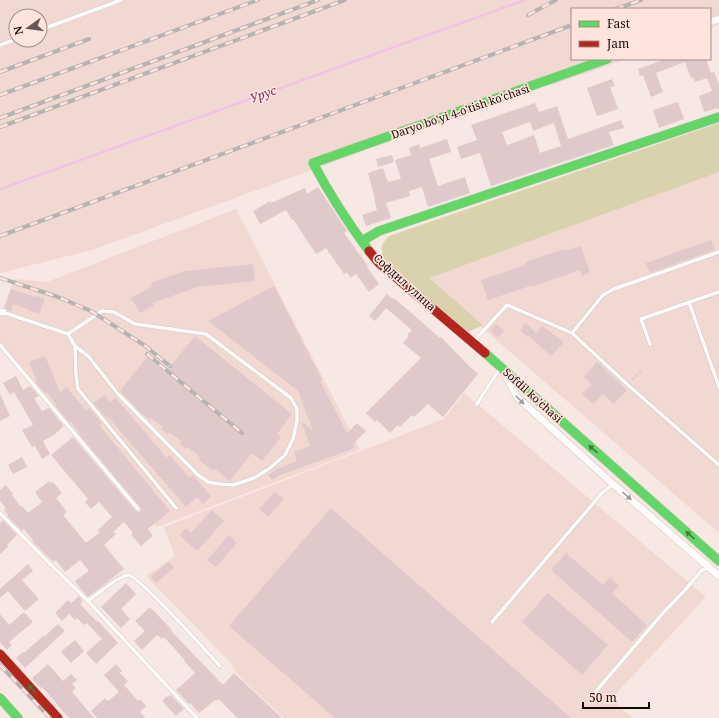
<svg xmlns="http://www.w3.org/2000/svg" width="719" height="718" viewBox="0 0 719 718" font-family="'Noto Serif',serif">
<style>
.built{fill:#f1d8d1;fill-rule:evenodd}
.green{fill:#dad1ad}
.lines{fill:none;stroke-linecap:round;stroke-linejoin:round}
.stream{stroke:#f2c2e4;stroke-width:2.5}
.building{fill:#dfc9ca;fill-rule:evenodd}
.lane-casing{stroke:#d1c5c0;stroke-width:4.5}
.street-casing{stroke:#d1c5c0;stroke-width:8}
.fast-casing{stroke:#d1c5c0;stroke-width:10}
.jam-casing{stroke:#d1c5c0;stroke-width:10}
.path{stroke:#d2cdcb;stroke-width:1.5;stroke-dasharray:3 2;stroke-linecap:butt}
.lane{stroke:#fefcfb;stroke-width:3.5}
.street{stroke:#fefcfb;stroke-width:7}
.fast{stroke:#63d668;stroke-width:9}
.jam{stroke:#b3261e;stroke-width:9}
.rail-casing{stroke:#b6b3b2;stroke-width:4}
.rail{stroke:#ffe4db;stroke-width:2.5;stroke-dasharray:8;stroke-linecap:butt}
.oneway{fill:#a09b99}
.oneway2{fill:#3f7a3c}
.labels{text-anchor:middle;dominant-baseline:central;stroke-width:3.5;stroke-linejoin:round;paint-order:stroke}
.street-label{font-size:11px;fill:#130906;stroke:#ffe4db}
.water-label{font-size:12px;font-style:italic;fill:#78306f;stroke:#ffe4db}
</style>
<rect width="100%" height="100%" fill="#f7e8e3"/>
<path class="built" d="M0,0H719V24L710,28V9H572V59H626L590,72L484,107L92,250L0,273ZM16,16H40V40H16Z
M719,168V533L424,277Z
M236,209L360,450L157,527L0,342V317L14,279L47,282Z
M464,393L706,597L611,699L633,718H284L236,673L231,663L146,576L175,556L164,527L444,419Z"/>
<path class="green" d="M719,123V172L429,278L483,325L468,332L385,261C380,248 379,247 389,236Z"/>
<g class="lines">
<path class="stream" d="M0,189L525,0"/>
</g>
<path class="building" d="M666,59H706L711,73L714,72L719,85V109H718V108L704,112L699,96L712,91L707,78L695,82L693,77L691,78L685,62L656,73L663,92L651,97L643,75L640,76L638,69Z
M612,79L615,86L610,87L618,109L597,116L587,88Z
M678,102L684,119L659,128L653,110Z
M535,103L539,112L557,106L568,139L621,120L624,128L609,132L614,145L491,186L480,153L461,159L457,147L477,140L471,125ZM530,122L533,131L554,123L561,146L540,153L534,135L507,145L502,132Z
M447,139L451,152L429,159L438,186L465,177L470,193L428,207L422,187L409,191L410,196L386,203L391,218L366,226L362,215L377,210L374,199H375L368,173L383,168L388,182L401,179L395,160L411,155L409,148L419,144L420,148Z
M392,155L394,162L378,167L376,159Z
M318,187L347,231L344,233L368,266L367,267L379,284L369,292L356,274L351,278L347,272L344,274L326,248L316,254L293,219L292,220L286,210L260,224L253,211L270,201L271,203L305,188L307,194Z
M711,240L714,250L650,273L646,263Z
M581,246L590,273L582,276L580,270L534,286L533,285L488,300L481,280L526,265L525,262L564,249V251Z
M253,264L255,281L198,287L152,303L154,305L140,313L131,298L152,286L151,283L185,271Z
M274,286L322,380L320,381L347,433L357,423L366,431L353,444L355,448L280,475L272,480L268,475L277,469L297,461L294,452L310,446L301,421L313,431L298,391L208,321Z
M11,289L36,297V296L45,299L39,314L27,310L28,309L13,304L11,311L8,310L5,307Z
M387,294L393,299L394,298L440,338L441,337L469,366L478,374L443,417L428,404L414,417L412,415L400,427L398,425L390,433L377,420L375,422L366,413L421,358L403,343L409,336L407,335L412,330L386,308L375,321L369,316Z
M526,323L536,333L542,326L564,342L551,356L529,336L528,337L520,330Z
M496,324L504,331L498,338L490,330Z
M195,336L292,414L277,434L281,437L262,461L252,453L230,481L215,469L213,471L198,459L200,457L188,447L186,449L180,444L182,442L169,432L167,434L161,429L163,427L151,418L150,420L141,413L120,391L147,357L165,373Z
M45,356L60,392L66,387L86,410L89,408L102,423L99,425L170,511L148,529L153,536L141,546L131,535L133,533L124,522L113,532L116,534L104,545L124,569L88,597L83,592L75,581L89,571L80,560L65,572L56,560L53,562L32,541L33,540L24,529L22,531L7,516L8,515L4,510L6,508L0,501V490L6,485L13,494L12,495L21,507L22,506L28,513L42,502L35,492L49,481L51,483L53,482L62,493L56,498L67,512L63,515L86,543L100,532L98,530L112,517L99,502L91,509L85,502L88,499L51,455L73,437L136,511L139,512L141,510L140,507L78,433L79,432L70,421L69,422L55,405L56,404L47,393H45L36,383L37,382L29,362Z
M597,362L627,390L614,404L603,394L593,404L582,394L592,384L584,377Z
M16,376L23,390L30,386L39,396L34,398L42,411L49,408L64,426L54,435L43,441L50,454L42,459L35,446L32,447L22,430L33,425L14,392L10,395L3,383Z
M0,394L10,416L0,421Z
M104,395L110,402L115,397L167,458L170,455L189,478L193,475L211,496L203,504L197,497L186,507L108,417L107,419L94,403Z
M22,457L27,467L13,474L8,465Z
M275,492L284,499L268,517L259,509Z
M331,508L571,718H335L229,626Z
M212,510L224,521L197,551L179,535L186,528L191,533Z
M3,520L17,535L7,545L8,547L0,554V523Z
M229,535L237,543L216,567L207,560Z
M566,553L603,585L610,577L619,586L612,593L647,625L632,642L551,570Z
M169,562L174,568L156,583L151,576Z
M28,564L33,571L22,580L39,599L25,611L8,591L0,598V589Z
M126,583L136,594L121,609L130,619L121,628L101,607Z
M548,593L608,645L582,675L522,622Z
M79,596L83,601L80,604L97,622L98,621L118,643L96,664L86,653L102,639L87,623L84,625L77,618L75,620L69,614L62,621L55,613L68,600L71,603Z
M150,607L172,630L171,631L223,685L234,673L282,718H237L232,712H231L219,699L217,701L215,700L199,713L190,703L189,704L176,690L195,673L184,661L185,660L164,637L162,639L157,635L142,650L134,641L145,631L135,621Z
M24,612L33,622L9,642L12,645L7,650L0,642V614L9,625Z
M58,624L65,631L25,668L16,658L23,652L24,653L44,635L45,636Z
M75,640L84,651L71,663L61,652Z
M48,664L63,681L71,674L77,680L72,684L76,688L72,692L94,718H69L42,687L41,688L32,679L33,678V677Z
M116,664L122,671L120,673L128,681L124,685L138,701L140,699L146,706L140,712L145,718H97L91,711L105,698L108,701L119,692L104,675Z
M171,695L184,709L176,716L162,701L167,696L168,697Z"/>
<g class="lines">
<defs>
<path id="lane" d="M40,30L121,0
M0,45L16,39
M689,302L719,387
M5,313L68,334L75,346L76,375L78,389L176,508
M572,333L603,295L614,289L719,252
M68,334L102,311L114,312L135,324L206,334L291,398L297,409V421L293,439L285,455L270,468L254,478L233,485L219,484L208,482L198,475L118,394L89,357L75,346
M474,341L507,305L572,333L628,385L719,465
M650,344L641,319L719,292
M0,345L138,509
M477,404L500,368
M0,513L47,561L88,601L197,718
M88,601C95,596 121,574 128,575C138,575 208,653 220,666
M492,622L602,493L613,484
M591,697L663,613L685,590L702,570L709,568"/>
<path id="street" d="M710,22L719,19
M0,312H3
M504,372L517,397L613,484L719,576"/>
<path id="fast" d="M362,241L379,231L719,117
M369,251C348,223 329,193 313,163L607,59
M485,353L719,561
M0,698L18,718"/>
<path id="jam" d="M369,251L379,263L485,353
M0,654L58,718"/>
</defs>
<use href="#lane" class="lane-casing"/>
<use href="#street" class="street-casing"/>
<use href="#fast" class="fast-casing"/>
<use href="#jam" class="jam-casing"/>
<path class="path" d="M632,380L642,370"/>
<use href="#lane" class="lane"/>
<use href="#street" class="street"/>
<use href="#fast" class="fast"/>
<use href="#jam" class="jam"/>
<defs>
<path id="rail" d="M616,9L641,0
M528,15L556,0
M0,72L89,39
M0,95L258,0
M0,118L318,0
M0,127L345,0
M0,236L572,25
M0,278L58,297L91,311L144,345L170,366
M147,354L242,433
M0,665L50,718"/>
</defs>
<use href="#rail" class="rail-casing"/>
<use href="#rail" class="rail"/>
</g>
<defs><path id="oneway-solid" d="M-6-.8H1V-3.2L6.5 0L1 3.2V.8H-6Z"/></defs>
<g class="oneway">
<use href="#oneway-solid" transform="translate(520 400) rotate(46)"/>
<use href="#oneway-solid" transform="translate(627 496) rotate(41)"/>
</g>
<g class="oneway2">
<use href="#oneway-solid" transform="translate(593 449) rotate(-138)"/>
<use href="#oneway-solid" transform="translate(690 535) rotate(-138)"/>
<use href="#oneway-solid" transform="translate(32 689) rotate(-132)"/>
</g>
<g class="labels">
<g class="street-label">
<text transform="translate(460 111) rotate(-19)">Daryo bo'yi 4-o'tish ko'chasi</text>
<text transform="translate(405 282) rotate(42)">Софдил улица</text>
<text transform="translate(533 395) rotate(42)">Sofdil ko'chasi</text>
</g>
<g class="water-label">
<text transform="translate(263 94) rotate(-20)">Урус</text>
</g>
</g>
<rect x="571" y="8" width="140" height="52" fill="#ffe4db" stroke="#a18c86"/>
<rect x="579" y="21" width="20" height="6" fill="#63d668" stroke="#a18c86"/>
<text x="607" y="28" font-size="12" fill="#130906">Fast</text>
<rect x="579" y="41" width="20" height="6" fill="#b3261e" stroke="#a18c86"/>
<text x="607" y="48" font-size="12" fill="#130906">Jam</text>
<g transform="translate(28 28) rotate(256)"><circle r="19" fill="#ffe4db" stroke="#a18c86"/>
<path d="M0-3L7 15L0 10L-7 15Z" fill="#635753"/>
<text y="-6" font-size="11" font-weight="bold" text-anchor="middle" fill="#130906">N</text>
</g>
<path d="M583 702v6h66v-6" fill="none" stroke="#130906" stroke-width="2"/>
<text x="589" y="702" font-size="12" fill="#130906" stroke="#ffe4db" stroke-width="3" paint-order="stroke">50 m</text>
</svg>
